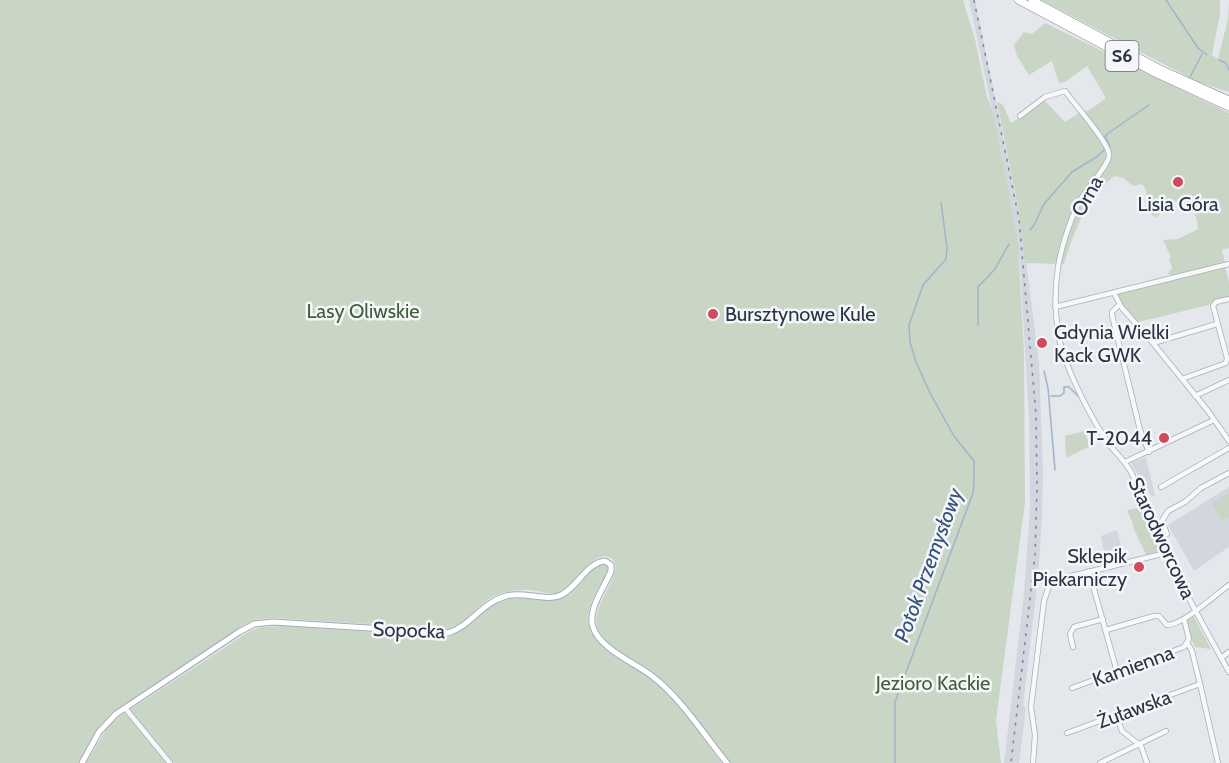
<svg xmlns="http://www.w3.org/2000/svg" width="1229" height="763" viewBox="0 0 1229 763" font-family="Cabin,sans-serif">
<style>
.built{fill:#d2d6de}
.green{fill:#c9d6c5}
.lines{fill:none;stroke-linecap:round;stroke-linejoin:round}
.stream{stroke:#9fb4cc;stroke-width:1.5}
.minor-casing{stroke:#a9aeb7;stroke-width:6}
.major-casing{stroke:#a3abb8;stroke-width:7}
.highway-casing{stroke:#8b94a3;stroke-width:8}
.minor{stroke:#f7f8fa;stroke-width:4.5}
.major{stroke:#fff;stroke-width:5}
.highway{stroke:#fff;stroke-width:7}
.rail{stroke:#7d8696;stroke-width:1.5;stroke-dasharray:3 6;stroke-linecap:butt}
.poi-dot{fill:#d1495b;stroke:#f4f6f9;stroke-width:2}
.labels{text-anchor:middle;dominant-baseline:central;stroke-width:5;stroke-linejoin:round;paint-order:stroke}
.shield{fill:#f4f6f9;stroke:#676e7b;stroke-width:1.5}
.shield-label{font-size:18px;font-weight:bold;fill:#2b3445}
.street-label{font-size:20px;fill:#2b3445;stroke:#f4f6f9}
.poi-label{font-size:20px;fill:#2b3445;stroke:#f4f6f9;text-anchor:start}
.park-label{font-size:20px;fill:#3f6138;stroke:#f4f6f9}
.water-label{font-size:21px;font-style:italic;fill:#34527a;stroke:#f4f6f9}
</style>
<rect width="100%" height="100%" fill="#e4e7ec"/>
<path class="built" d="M969,0H975L1021,222L1039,363L1043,470L1042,518L1038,577L1023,706L1026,707L1019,763H1004L1024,594L1030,507L1029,418L1020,263L999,142Z
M1146,457L1155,496L1152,497L1131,463Z
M1229,487V547L1194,571L1168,525Z
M1117,530L1124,558L1106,562L1101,536Z"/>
<path class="green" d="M0,0H963L975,39L987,98L989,101L994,116L1018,243L1024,353L1025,502L996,720L1001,763H731C708,735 687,703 660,679C642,662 612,653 599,631C584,607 637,563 605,556C586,559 578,582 562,591C551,596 541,591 530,590C520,589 511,591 502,593C477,601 469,623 449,629L274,618L260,619L247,623L114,711L100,725L78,763H0Z
M1041,0H1220V14L1212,55L1218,59L1228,19L1229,3V92L1198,82Z
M1045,23L1229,113V248L1222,250L1225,263L1174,275L1168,274L1172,268L1169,258L1171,257L1163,240L1178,239L1198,229L1197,220L1191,205L1183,202L1169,200L1157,218L1149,213L1146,190L1142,184L1133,186L1123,178L1114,176C1087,197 1074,232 1064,264L1025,263L1018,206L997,102L1003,105L1011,123L1045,101L1065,122L1079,113L1090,110L1106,98L1087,66L1065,82L1059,83L1052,61L1029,75L1017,56L1014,45L1024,32L1032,34Z
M1225,266L1229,282V297L1213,301L1209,305L1138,322L1120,302L1118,294L1129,290Z
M1084,431L1090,446L1066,458L1065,436Z
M1229,493V517L1222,521L1212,503Z
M1145,507L1162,550L1146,555L1133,527L1134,526L1127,510Z
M602,564L608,567V571C601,586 583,610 589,626C596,651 636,666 655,682C681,704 701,736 722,763H86L107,728L119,717L250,631L261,627L283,626L447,637C471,631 481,608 505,600C525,594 546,606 564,597C579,589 587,571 602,564Z
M1193,615L1211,649L1195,647L1192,640L1190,641V631L1186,619Z"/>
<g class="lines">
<path class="stream" d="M1166,0L1198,48L1207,55
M1219,60L1226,63L1229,70
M1190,77L1202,54
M1110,146L1105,137L1107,134L1149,105
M941,202L947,248L946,259L923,285L909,325L910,342L916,362L930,393L954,436L974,461V481
M1030,230L1034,225L1044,204L1072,172L1098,156L1104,150
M978,325V287L995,269L1009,244
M1044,371L1048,388L1055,470
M1051,396H1060L1064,393V387H1069L1079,397
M895,763V702L973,493L974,483"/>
<defs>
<path id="minor" d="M1020,116L1045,97L1065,91C1074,104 1108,141 1109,154C1111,164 1083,192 1078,204C1059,246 1051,285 1058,332C1062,362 1089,414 1106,440C1113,451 1124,459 1131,472C1145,499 1154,528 1167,555C1186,595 1208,634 1229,672
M1114,293L1122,308L1153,343L1208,411L1229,441
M1119,305L1112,312V315L1140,430L1149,452
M1055,307L1229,264
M1153,343L1217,324
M1182,379L1226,363L1227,358L1213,306L1216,302L1229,299
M1195,396L1229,380
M1125,462L1214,420
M1161,487L1229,448
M1160,539L1167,534L1162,521L1168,511L1185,502L1201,488L1229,473
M1089,571L1117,672
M1106,630L1154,616H1159L1167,625C1183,625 1215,595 1229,585
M1188,644L1192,651L1200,684L1218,763
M1073,647L1070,634L1074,627L1103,619
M1221,658L1229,652
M1072,688L1184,647L1189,639L1184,619
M125,708L170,763
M1116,715L1122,731L1141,746L1147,763
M1067,733L1200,684
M1033,763L1035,735L1031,707L1044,601L1050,583L1055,580L1166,553
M1100,763L1166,731"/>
<path id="major" d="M82,763L99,732L116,714L239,632L254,624L273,622L448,633C471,626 481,603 506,596C524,591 546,602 561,595C578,587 586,563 605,561L611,565V571C605,587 587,609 593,627C599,648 635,663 652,676C681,698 704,735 727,763"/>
<path id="highway" d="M1018,0L1153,72L1229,107
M1032,0L1162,70L1229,100"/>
</defs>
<use href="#minor" class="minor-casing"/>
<use href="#major" class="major-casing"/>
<use href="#highway" class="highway-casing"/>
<use href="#minor" class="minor"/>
<use href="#major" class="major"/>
<use href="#highway" class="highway"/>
<path class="rail" d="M974,0L1019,219L1036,415L1037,488L1035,555L1011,763"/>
</g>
<g class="poi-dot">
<circle cx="1178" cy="182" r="6"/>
<circle cx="713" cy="314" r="6"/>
<circle cx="1042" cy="343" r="6"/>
<circle cx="1164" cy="438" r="6"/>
<circle cx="1139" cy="567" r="6"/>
</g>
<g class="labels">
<rect class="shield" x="1105.5" y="41" width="33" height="30" rx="4.5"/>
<g class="shield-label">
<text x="1122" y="56">S6</text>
</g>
<g class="street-label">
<text transform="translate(1087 196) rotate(-61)">Orna</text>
<text transform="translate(1162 538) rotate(65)">Starodworcowa</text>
<text transform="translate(409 630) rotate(2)">Sopocka</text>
<text transform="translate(1133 666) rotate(-20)">Kamienna</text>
<text transform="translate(1134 709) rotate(-20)">Żuławska</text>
</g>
<g class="poi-label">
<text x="1178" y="204" text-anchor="middle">Lisia Góra</text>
<text x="725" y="314">Bursztynowe Kule</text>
<text x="1054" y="332">Gdynia Wielki<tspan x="1054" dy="23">Kack GWK</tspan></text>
<text x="1152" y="438" text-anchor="end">T-2044</text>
<text x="1127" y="556" text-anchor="end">Sklepik<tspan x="1127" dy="23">Piekarniczy</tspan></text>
</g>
<g class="park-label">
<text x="363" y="311">Lasy Oliwskie</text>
<text x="933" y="683">Jezioro Kackie</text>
</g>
<g class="water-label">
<text transform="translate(928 565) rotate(-70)">Potok Przemysłowy</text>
</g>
</g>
</svg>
